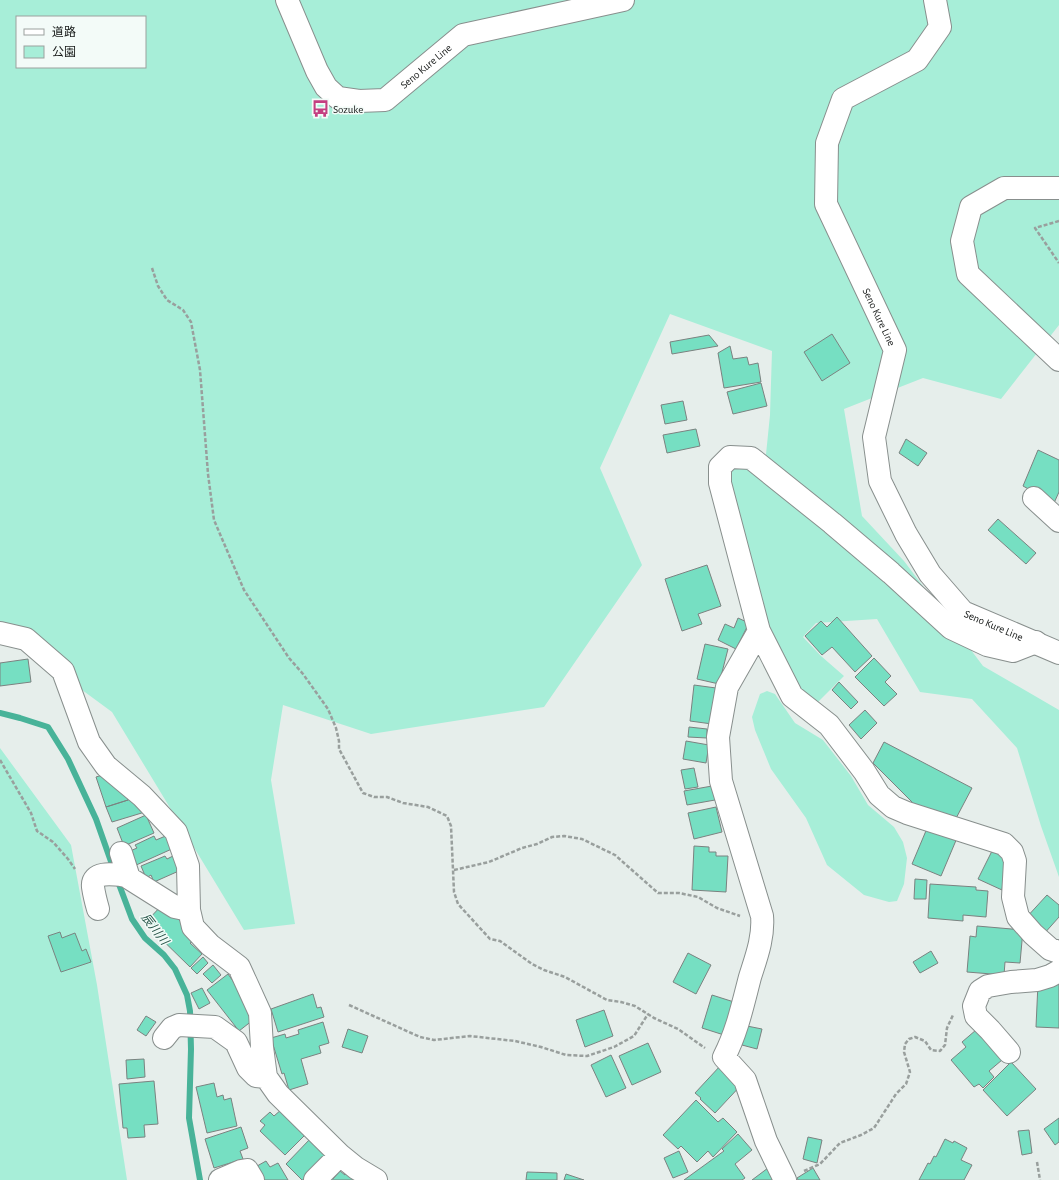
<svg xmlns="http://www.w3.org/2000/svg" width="1059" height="1180" viewBox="0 0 1059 1180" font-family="'Alegreya Sans','Noto Sans JP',sans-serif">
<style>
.green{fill:#a7eed8;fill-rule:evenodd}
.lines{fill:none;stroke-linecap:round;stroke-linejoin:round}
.stream{stroke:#48b399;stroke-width:6}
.building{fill:#76dfc2;stroke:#7b8280}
.minor-casing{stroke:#888f8d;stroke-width:24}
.major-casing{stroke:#888f8d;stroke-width:24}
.path{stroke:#999f9d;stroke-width:2.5;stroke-dasharray:4 2;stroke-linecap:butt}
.minor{stroke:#fff;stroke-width:22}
.major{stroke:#fff;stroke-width:22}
.labels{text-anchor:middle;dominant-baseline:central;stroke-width:3;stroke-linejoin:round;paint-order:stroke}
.street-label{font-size:11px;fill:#161918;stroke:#f3fbf8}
.poi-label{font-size:11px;fill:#161918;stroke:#f3fbf8;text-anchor:start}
.water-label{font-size:12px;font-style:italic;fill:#29564a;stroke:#f3fbf8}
</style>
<rect width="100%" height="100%" fill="#e6eeeb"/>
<path class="green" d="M0,0H1059V325L1001,399L923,378L844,409L862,516L904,561L983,666L1059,710V877L1041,826L1017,748L972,699L920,692L877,619L816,623L803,637L821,656L844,676L812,708L774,655L723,484L733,460L764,474L770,415L772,351L670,314L600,468L642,565L544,707L371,734L283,705L271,780L295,924L244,930L112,712L6,634L0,631ZM17,17H145V67H17Z
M767,691L775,694L795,723L823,740L851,776L868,805L894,827L903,842L907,858L904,884L897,901L889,902L864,895L827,865L806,818L771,769L755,730L752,717L760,694Z
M0,748L71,845L97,985L127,1180H0Z"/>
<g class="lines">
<path class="stream" d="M0,713L20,718L48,727L68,759L96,819L114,870
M117,879L132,919L145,938L164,955L175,969L187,995L190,1011L191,1049L189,1118L200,1180"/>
</g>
<path class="building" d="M832,334L850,363L822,381L804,352Z
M709,335L718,346L672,354L670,342Z
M730,346L733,359L747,357L749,365L758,363L761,382L724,388L718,353Z
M761,383L767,406L733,414L727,392Z
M683,401L687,420L665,424L661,405Z
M696,429L700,446L667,453L663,435Z
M906,439L927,453L918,466L899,453Z
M1038,450L1059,460V492L1054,503L1023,486Z
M998,519L1036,553L1026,564L988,530Z
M707,565L721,606L698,614L702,624L682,631L665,579Z
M837,617L872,656L855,672L832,647L822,655L805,636L821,621L827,627Z
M738,618L749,623L736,649L718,640L725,624L734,628Z
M705,644L728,649L719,684L697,679Z
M874,658L891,676L885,682L897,694L884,706L855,677Z
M28,659L31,682L0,686V663Z
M839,682L858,702L851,709L832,690Z
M694,685L716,688L712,724L690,721Z
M865,710L877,723L861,739L849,725Z
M689,727L707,729V738L688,737Z
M686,741L709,745L706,763L683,759Z
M884,742L972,788L953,824L914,804L873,763Z
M694,768L698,787L685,789L681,770Z
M118,770L128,800L106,807L96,777Z
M712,786L715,800L687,805L684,791Z
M134,797L145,812L112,822L106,807L128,800Z
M716,807L722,832L694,839L688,813Z
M146,815L154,833L124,846L117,828Z
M928,826L957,838L941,876L912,864Z
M168,835L174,848L134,866L128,852L137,848L135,845L154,836L156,840Z
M694,846L709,847V852H716V856H728L726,892L692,890Z
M992,851L1006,858L1002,890L978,879Z
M175,855L181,870L154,882L151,875L146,878L141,866L165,856L167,859Z
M915,879L927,880L926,899H914Z
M930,884L976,887V890L988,891L986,917L963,915V921L928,918Z
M1047,895L1059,905V917L1043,935L1025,919Z
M163,904L189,930L185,935L192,942L190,943L202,954L190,967L145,923Z
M977,926L1023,930L1020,963L1005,962L1004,975L967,972L970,936L976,937Z
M60,932L62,938L75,933L82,951L86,949L91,962L61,972L48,936Z
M931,951L938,963L920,973L913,962Z
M688,953L711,965L696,994L673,982Z
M203,957L208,963L197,974L191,968Z
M213,965L221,975L212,983L203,974Z
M228,974L235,984L253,1020L239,1031L207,990Z
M1038,983L1059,984V1028L1036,1027Z
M202,988L210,1003L199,1009L191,993Z
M313,994L317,1008L321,1007L324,1017L278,1032L271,1009Z
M712,995L734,1002L724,1035L702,1028Z
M604,1010L613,1036L585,1047L576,1020Z
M146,1016L156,1022L146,1036L137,1030Z
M323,1022L329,1043L319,1046L321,1053L301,1059L308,1084L289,1090L284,1073L282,1074L271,1038L285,1034L286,1038L299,1034L298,1030Z
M747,1026L762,1029L757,1049L742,1045Z
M348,1029L368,1036L362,1053L342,1047Z
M976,1030L1002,1060L989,1071L994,1077L983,1088L979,1084L974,1087L951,1060L966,1047L962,1042Z
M648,1043L661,1072L632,1085L619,1056Z
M611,1055L626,1088L606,1097L591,1065Z
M144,1059L145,1077L127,1079L126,1060Z
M1011,1062L1036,1089L1007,1116L983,1090Z
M721,1065L744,1082L715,1113L700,1099L701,1098L695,1093Z
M154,1081L158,1124L144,1125L145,1137L128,1138L127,1128H123L119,1084Z
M214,1083L217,1097L223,1095L224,1100L231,1098L237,1126L207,1133L196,1087Z
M696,1100L718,1122L723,1118L737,1132L713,1157L708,1151L697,1162L681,1146L678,1149L663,1135Z
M282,1109L306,1134L285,1155L260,1131L265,1125L260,1121L270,1112L274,1116Z
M1059,1118V1142L1055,1145L1044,1129Z
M241,1127L248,1148L240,1151L243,1159L214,1168L205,1139Z
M1029,1130L1032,1153L1022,1155L1018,1131Z
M738,1134L752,1150L735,1164L745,1178L742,1180H684L724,1151L722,1149Z
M808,1137L822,1140L817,1163L803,1159Z
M311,1138L330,1157L308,1180H302L286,1164Z
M945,1139L953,1143L954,1141L967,1148L961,1160L972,1165L964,1180H919L928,1163L930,1164L934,1156L936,1157Z
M679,1151L688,1172L673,1178L664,1158Z
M266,1161L270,1167L278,1163L288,1180H256L250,1170Z
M768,1168L777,1180H752Z
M813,1168L820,1180H798L797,1178Z
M349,1170L361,1180H323L328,1174L333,1179L340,1171L345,1175Z
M527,1172L557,1173V1180H526Z
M566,1174L584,1180H564Z"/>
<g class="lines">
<defs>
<path id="minor" d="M1034,498L1059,521
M759,631L727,687L718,737L721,781L762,916C764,937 756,958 750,977C743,1004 737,1032 724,1057L745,1080L766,1141L785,1180
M0,633L26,639L63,671L89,742L106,766L142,796L176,832L188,866L189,910L193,927L210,945L239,967L260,1013L262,1047L266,1077L278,1094L340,1155L356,1168L376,1180
M1036,642L1013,651L987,645L951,628L891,573L832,523L751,458L730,457L720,467V483L759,631L792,696L829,725L864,771L879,795L893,807L907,813L1004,844L1012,852L1015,861L1013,897L1018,917L1033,934L1050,949L1059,952
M121,853L129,878L175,907L189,910
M98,909C96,902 94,894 93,887C91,869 118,875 128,876
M164,1038L172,1028L179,1025L215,1027L236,1042L248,1068L256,1076L266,1077
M1009,1052L990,1030L976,1016L974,1006L980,991L988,986L1011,982L1037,980L1050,976L1059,971
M220,1180L241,1171L247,1170L253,1180
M315,1180L340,1155"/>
<g id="major">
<path id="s1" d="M287,0L317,71L326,87L338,98L359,101L385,100L463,35L623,0"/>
<path id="s2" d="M935,0L940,27L917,60L843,99L827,143L826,204L895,350L874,437L880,481L906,534L930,574L963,612L1059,653"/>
<path d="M1059,188H1004L971,207L962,241L968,274L1059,360"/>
</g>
</defs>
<use href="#minor" class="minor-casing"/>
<use href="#major" class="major-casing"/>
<path class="path" d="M1059,221L1035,228L1059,263
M152,268L158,286L167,300L183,310L191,322L200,370L208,474L214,520L244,590L289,658L303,674L328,709L336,728L339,741V749L363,793L374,797H387L403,803L428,807L447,816L451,826L454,892L458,904L490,939L500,941L532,964L544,970L565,977L607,1000L621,1002L635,1006L654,1018L678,1029L705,1048
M0,760L31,813L37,831L53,842L68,859L75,869
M454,870L489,862L522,848L537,844L552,837L564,836L582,839L615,855L658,893H679L698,897L717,908L740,916
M349,1005L420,1037L434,1040L470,1036L515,1041L541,1047L566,1055L587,1056L614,1047L634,1036L648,1014
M1037,1162L1040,1180
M804,1171L820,1164L840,1143L861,1135L874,1128L896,1094L906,1084L910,1072L904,1052L905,1044L909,1039L915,1037L925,1041L931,1050L940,1051L945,1045L947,1028L953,1015"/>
<use href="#minor" class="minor"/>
<use href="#major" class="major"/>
</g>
<defs>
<symbol id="bus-bare" viewBox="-9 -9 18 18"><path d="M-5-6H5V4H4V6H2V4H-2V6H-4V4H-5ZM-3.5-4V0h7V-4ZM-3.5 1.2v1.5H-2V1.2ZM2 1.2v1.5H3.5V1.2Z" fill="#c43f81" stroke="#f3fbf8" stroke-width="2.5" paint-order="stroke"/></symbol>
</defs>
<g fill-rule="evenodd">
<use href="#bus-bare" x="308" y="96" width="25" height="25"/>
</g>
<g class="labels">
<g class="street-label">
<text stroke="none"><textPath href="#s1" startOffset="212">Seno Kure Line</textPath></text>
<text stroke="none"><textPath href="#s2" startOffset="384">Seno Kure Line</textPath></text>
<text stroke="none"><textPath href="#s2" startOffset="744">Seno Kure Line</textPath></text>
</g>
<g class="poi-label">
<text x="333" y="109">Sozuke</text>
</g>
<g class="water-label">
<text transform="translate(155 929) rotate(52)">辰川川</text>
</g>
</g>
<rect x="16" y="16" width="130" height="52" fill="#f3fbf8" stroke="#9ba19e"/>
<rect x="24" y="29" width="20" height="6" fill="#ffffff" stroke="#9ba19e"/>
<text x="52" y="36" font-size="12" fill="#161918">道路</text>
<rect x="24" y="46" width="20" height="12" fill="#a7eed8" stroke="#9ba19e"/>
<text x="52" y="56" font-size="12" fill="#161918">公園</text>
</svg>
